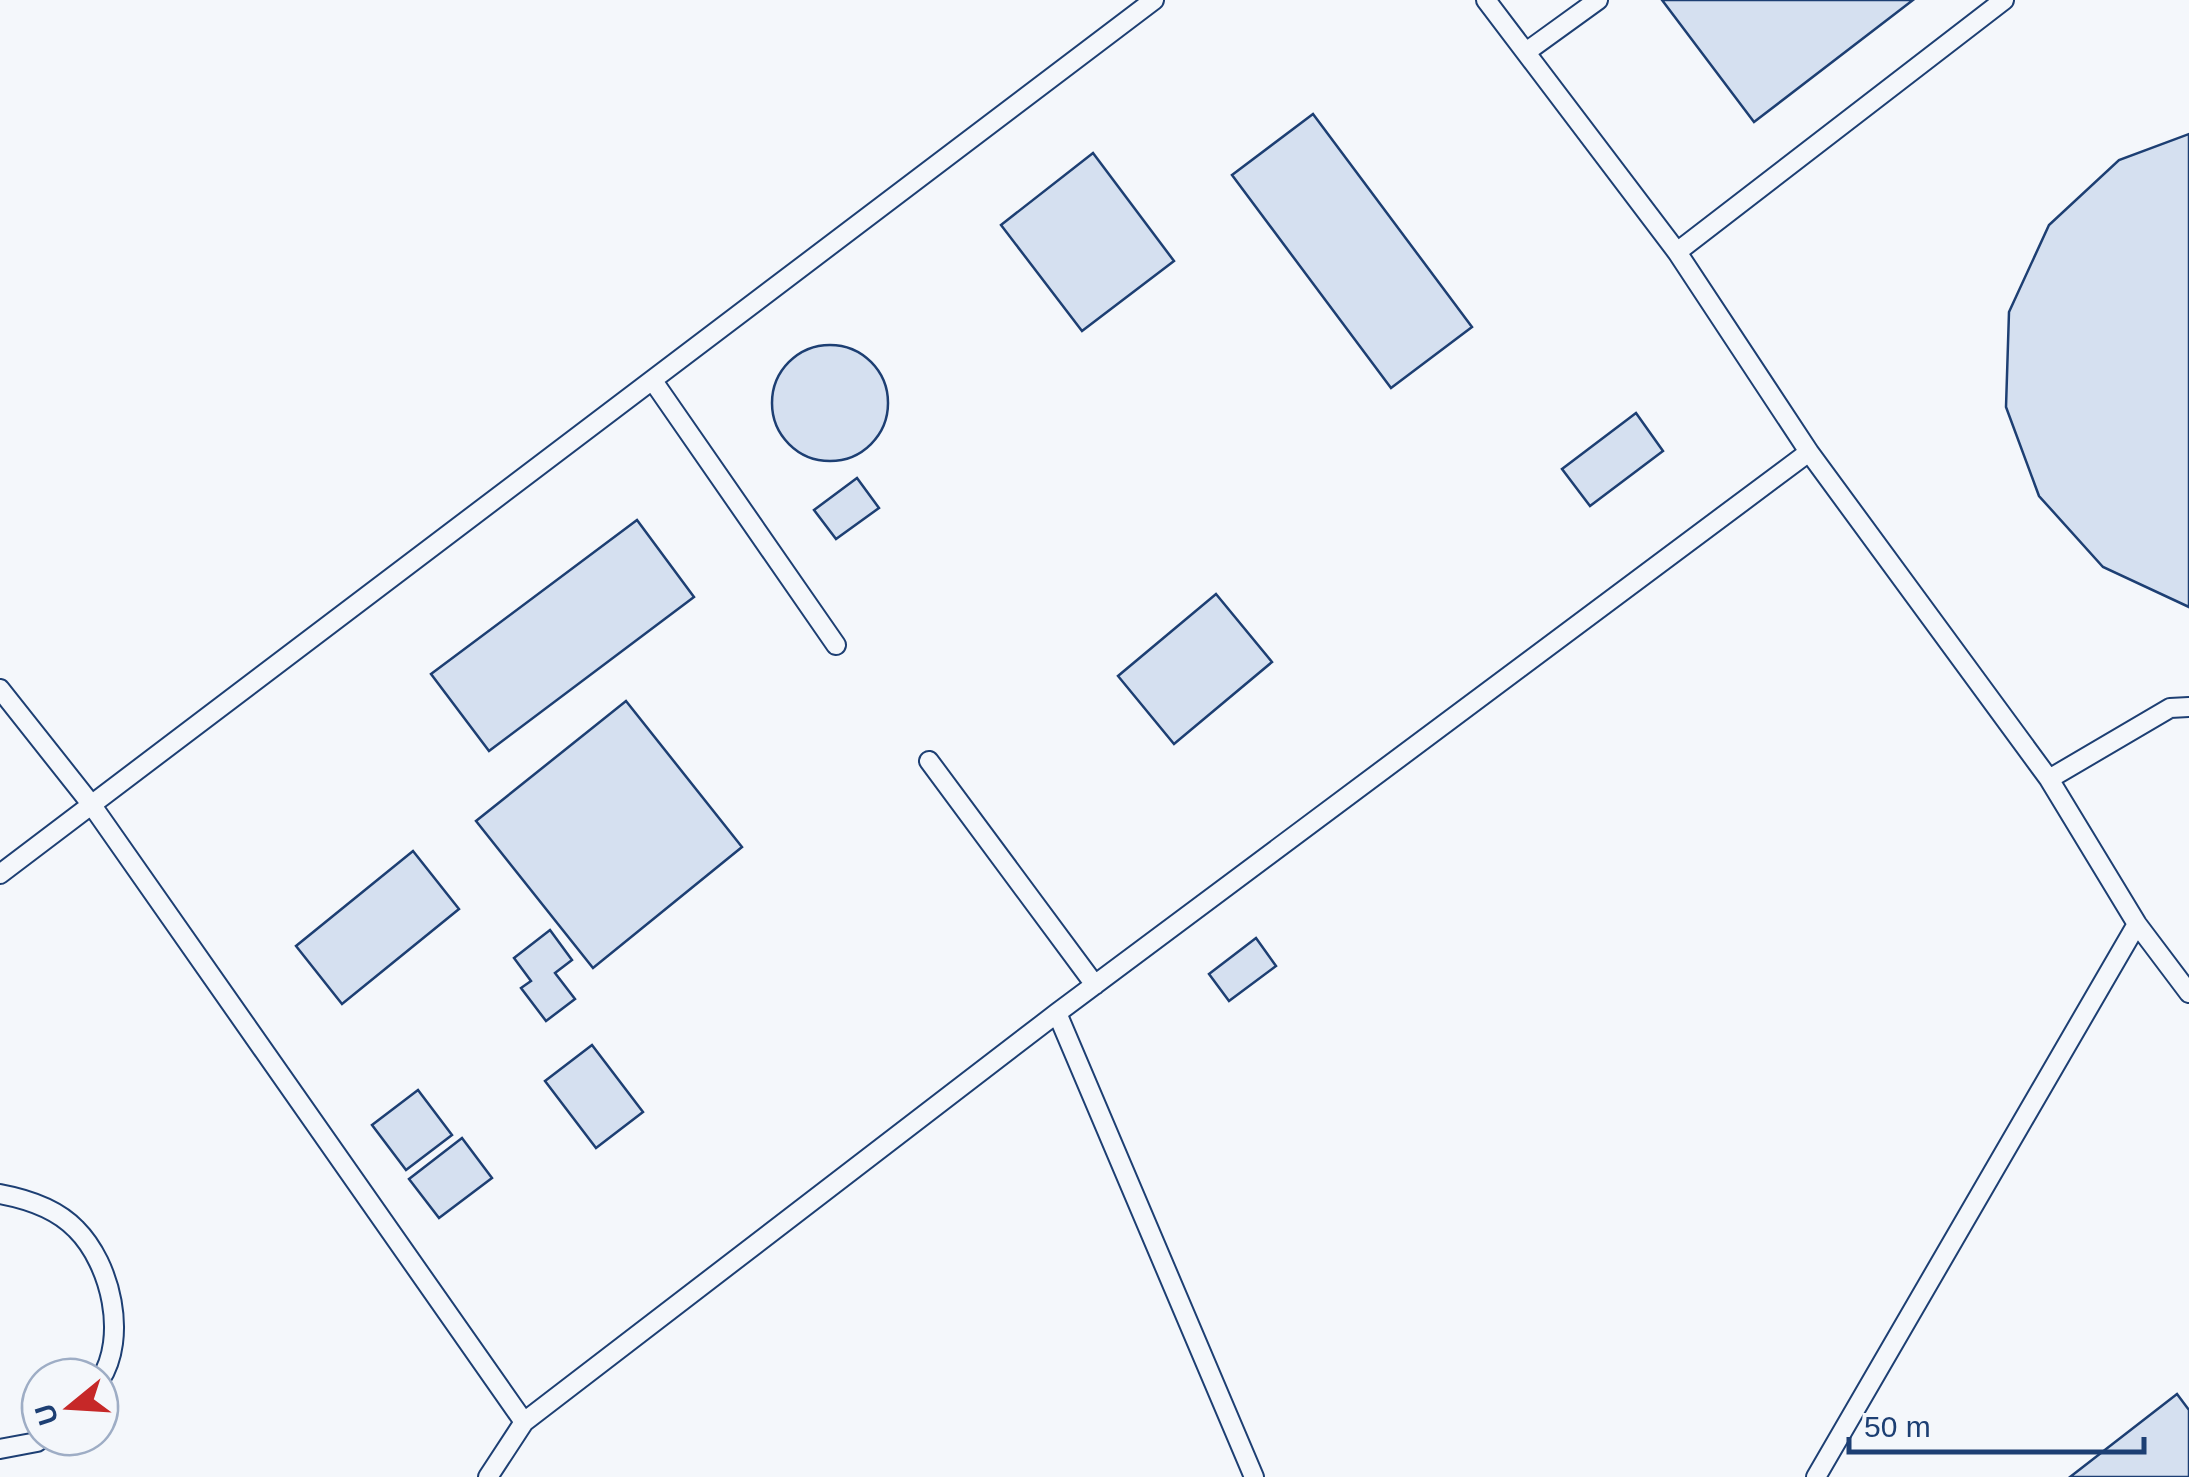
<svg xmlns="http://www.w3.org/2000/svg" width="2189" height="1477" viewBox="0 0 2189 1477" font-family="Arial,sans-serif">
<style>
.building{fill:#d5e0f0;stroke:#1d3f73;stroke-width:2.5}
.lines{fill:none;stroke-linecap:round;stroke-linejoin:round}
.service-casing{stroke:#1d3f73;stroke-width:22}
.service{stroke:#f4f7fb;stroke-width:18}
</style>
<rect width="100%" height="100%" fill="#f4f7fb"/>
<path class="building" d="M1662,0H1913L1754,122Z
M1313,114L1472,327L1391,388L1232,175Z
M2189,134V607L2103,567L2039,496L2006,407L2009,312L2049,225L2119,160Z
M1093,153L1174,261L1082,331L1001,225Z
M772 403a58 58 0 1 1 116 0a58 58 0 1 1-116 0Z
M1636,413L1663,451L1590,506L1562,469Z
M857,478L879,508L836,539L814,510Z
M637,520L694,597L489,751L431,674Z
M1216,594L1272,662L1174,744L1118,676Z
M626,701L742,847L593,968L476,821Z
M413,851L459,909L342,1004L296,946Z
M550,930L572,960L555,973L575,999L546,1021L521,988L531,981L514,958Z
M1256,938L1276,966L1229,1001L1209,974Z
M592,1045L643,1112L596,1148L545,1081Z
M418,1090L452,1135L406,1170L372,1125Z
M462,1138L492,1178L439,1218L409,1179Z
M2177,1394L2189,1410V1477H2070Z"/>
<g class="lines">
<defs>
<path id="service" d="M1486,0L1677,252
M1526,52L1598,0
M653,381L836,645
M1809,452L1677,252L2004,0
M0,689L91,804L524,1422
M929,761L1095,985
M2049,779L2170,708L2189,707
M0,874L1154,0
M1057,1013L1254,1477
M0,1194C27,1199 56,1208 76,1229C111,1264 128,1337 100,1380
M0,1449L37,1442L44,1437
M488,1477L524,1422L1057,1013L1809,452L2049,779L2137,924L2189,993
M1816,1477L2137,924"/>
</defs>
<use href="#service" class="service-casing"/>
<use href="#service" class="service"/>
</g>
<g transform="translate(70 1407) rotate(252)"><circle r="48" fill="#f4f7fb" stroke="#9eadc5" stroke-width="2.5"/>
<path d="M0-8L18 38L0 25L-18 38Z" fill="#c62828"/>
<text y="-15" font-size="28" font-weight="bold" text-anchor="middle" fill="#1d3f73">U</text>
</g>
<path d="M1849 1437v15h295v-15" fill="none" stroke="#1d3f73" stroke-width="5"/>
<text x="1864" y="1437" font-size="30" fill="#1d3f73" stroke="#f4f7fb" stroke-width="8" paint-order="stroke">50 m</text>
</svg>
